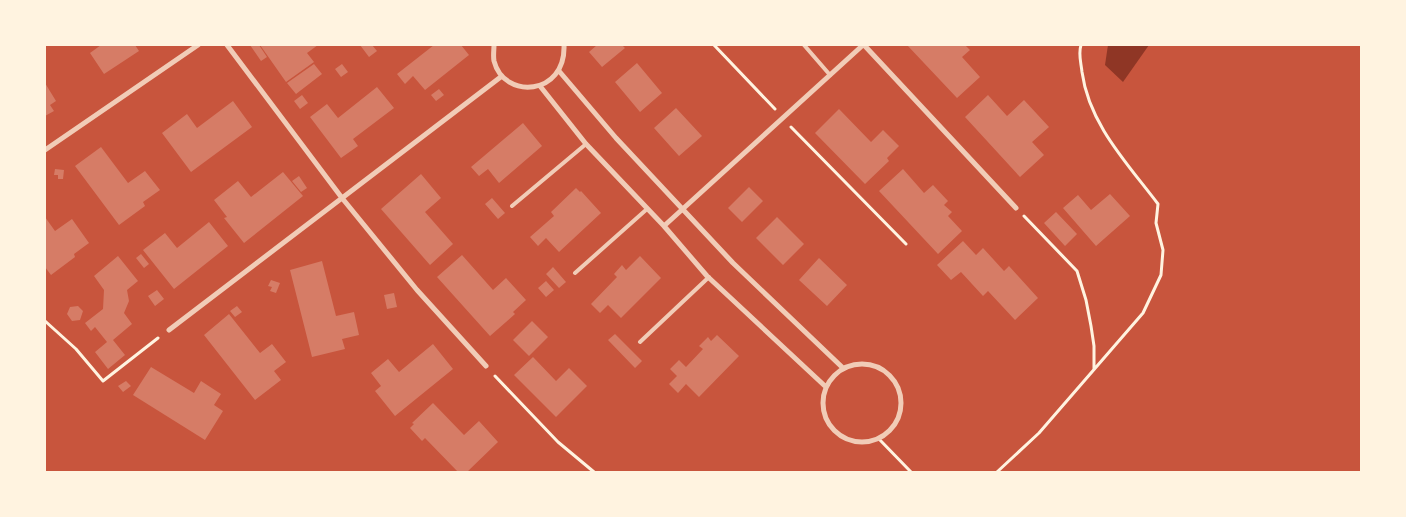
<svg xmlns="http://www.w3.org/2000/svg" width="1406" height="517" viewBox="0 0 1406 517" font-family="'Golos Text',sans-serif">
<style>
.water{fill:#8f3625}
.building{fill:#d67c66}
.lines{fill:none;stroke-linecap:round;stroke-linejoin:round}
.path{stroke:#fff3e0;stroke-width:3}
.service{stroke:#f1ccb7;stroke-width:4}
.minor{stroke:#f1ccb7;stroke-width:5}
</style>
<rect width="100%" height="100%" fill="#c8553d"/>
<path class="water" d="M1108,45H1149L1123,82L1105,65Z"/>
<path class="building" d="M101,45H135L139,51L104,74L90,53Z
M250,45H259L267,57L261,61Z
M260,45H318L307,53L314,62L286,82Z
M360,45H372L377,51L369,57Z
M434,45H461L469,55L425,90L413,76L405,84L397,74Z
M597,45H622L625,48L602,67L589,52Z
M907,45H965L970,50L962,57L980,77L957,98Z
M637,63L662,93L640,112L615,82Z
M314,64L322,74L296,94L287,83Z
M342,64L348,72L341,77L335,69Z
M45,83L56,101L50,105L54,111L45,116Z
M377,87L394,108L353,139L358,146L341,158L310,117L327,104L338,118Z
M439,89L444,95L436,101L431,95Z
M302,95L308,103L300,109L294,101Z
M988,95L1007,116L1024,100L1049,127L1032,142L1044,155L1020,177L965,117Z
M233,101L252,127L191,172L162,133L187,114L197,128Z
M676,108L702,136L679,156L654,128Z
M839,109L871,142L883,130L899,146L887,158L889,161L865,184L815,133Z
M523,123L542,146L499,183L488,169L479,176L471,167Z
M101,147L128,183L145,171L160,190L143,202L145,206L119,225L75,166Z
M55,169L64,170L63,179H58V175H54Z
M903,169L924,193L933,185L948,201L944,205L952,212L948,216L962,231L938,254L879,191Z
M283,172L303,196L244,243L224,218L227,217L214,200L238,181L251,197Z
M421,174L441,198L425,212L453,244L430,265L381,209Z
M299,176L307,188L301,192L292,181Z
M749,187L763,201L742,222L728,208Z
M576,188L580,192L581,191L601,213L559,252L546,238L538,246L530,237L554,216L551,212Z
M1110,194L1130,216L1096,246L1063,208L1078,195L1091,210Z
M492,198L505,213L498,219L485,204Z
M1056,212L1077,234L1065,246L1044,223Z
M45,217L55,231L72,219L89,243L74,254L75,257L51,275L45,267Z
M777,217L804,244L783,265L756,238Z
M209,222L228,246L174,289L143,250L165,233L177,248Z
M963,241L976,255L983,248L1004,271L1009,266L1038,298L1015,320L988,291L983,296L961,272L951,280L937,265Z
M141,254L149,264L144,268L136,258Z
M462,255L493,290L506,278L526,300L513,312L515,314L490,336L437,277Z
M118,256L138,281L127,290L129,301L124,313L132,324L113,340L125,355L108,369L95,352L107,342L95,327L91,331L85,323L103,309L104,290L94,276Z
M640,256L661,278L621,318L608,305L600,313L591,304L617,277L614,274L622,265L626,270Z
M819,258L847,285L827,306L799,280Z
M322,261L336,316L354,312L359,335L342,339L345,349L312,357L290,270Z
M553,267L566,282L559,288L546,274Z
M271,280L280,283L276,293L270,291L272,287L268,286Z
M546,281L554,290L546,297L538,288Z
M157,290L164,299L155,306L148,296Z
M394,293L397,307L387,309L384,295Z
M78,306L83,311L80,320L72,321L67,314L70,307Z
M237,306L242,312L235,317L230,311Z
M229,314L260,353L272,344L286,362L274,371L281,380L255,400L204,335Z
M532,321L548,337L529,356L513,340Z
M615,334L642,361L635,368L608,340Z
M717,335L739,356L699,397L686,384L678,393L669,384L677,376L670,369L679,360L686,367L703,349L699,346L708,337L711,341Z
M433,344L453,369L395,416L375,391L381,386L371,373L388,359L399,372Z
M533,357L556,381L569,368L587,386L556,417L514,375Z
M151,367L194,393L201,381L221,394L214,405L223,411L205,440L133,395Z
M126,381L131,386L123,392L118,386Z
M433,403L464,435L479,421L498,442L467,472H458L425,438L422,441L410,428L414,424L412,423Z"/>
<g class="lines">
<path class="path" d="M714,45L775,109
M791,127L906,244
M1024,216L1077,271L1086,300L1091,326L1094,346V369
M45,321L76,349L103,381L158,338
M495,376L558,442L594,472
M879,439L911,472
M997,472L1039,433L1143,313L1161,275L1163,250L1156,223L1158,204C1127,163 1089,124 1082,72C1081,62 1078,54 1081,45"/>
<path class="service" d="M804,45L830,75
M512,206L586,144
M575,273L647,209
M640,342L709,277"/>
<path class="minor" d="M227,45L342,198L417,290L486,366
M494,45C494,50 493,56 494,61C504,100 566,96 564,45
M864,45L1016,208
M559,71L616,138L733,263L843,368
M540,86L586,144L664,226L707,276L826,387
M45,150L198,45
M664,226L863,45
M169,330L502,76
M823 403a39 39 0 1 1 78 0a39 39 0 1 1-78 0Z"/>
</g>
<rect width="1406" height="517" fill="none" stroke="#fff3e0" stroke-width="92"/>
</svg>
